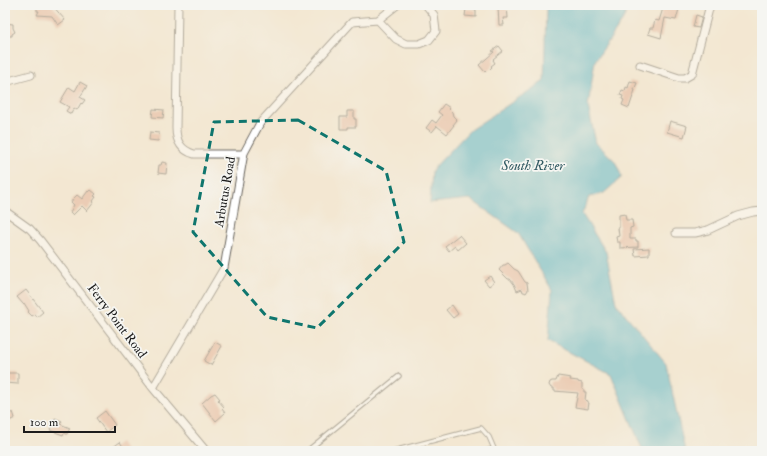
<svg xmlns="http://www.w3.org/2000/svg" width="767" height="456" viewBox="0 0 767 456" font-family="'IM FELL Double Pica',serif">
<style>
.water{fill:#4db4cc;stroke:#346874}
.building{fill:#e3ac92}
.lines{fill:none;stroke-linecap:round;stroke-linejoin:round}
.service-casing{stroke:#67635c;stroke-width:5.5}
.minor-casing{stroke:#67635c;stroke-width:9}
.service{stroke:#fff;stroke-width:3.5}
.minor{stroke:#fff;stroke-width:7}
.marked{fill:none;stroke:#0f766e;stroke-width:3;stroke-dasharray:8 5;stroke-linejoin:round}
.labels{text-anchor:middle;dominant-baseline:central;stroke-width:3.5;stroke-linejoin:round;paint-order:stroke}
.street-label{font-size:13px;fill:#1c1c1c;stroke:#f6f6f2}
.water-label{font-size:14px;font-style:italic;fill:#305962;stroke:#f6f6f2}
</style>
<rect width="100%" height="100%" fill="#f6f6f2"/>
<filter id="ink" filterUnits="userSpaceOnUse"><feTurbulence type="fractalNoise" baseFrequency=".025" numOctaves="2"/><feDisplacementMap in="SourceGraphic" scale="8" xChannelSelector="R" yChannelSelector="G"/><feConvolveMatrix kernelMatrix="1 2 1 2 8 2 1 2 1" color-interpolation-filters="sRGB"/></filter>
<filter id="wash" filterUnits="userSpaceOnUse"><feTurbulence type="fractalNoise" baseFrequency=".012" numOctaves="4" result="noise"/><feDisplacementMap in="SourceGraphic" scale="16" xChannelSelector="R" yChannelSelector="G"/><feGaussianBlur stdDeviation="0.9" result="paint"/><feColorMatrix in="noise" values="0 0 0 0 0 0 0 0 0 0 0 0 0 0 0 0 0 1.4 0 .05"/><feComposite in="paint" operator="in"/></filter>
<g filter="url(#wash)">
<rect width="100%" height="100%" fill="#f3e7d2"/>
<path class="water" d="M544,5H629L623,20L595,61L588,106L596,143L615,161L622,177L604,193L589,197L582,214L606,252L616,303L666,363L685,451H643L611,374L548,341L552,290L518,233L470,199L430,203L432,170L470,130L544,81L546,8Z"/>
<g id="blocks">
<path class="building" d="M38,5H52L65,20L58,25L52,16L37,15L39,11H37V6Z
M664,5H667L679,9L676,20L665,18L661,38L648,34L650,28H653L655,20L659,21Z
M507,6L508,18H503L504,25H499L498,7Z
M466,9L476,10V17L465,16Z
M696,15L702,17L699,28L693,27Z
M5,23L13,24V28L15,32L12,34V36H5Z
M499,46L503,51L493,59L494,60H493L495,63L491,66L492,67L488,71L487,70L485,72L479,65L494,52L492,51Z
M630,81L637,83L634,90H635L629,108L622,105L624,100L622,99L623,96L620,95L622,90L625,91L626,87L628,88Z
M80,82L87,86L80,97L85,100L82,104L81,103L77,110L74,108L71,114L66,111L69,107L60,102L69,87L75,91Z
M444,104L450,108L449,109L452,112L453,116L457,120L453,125H454L447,134L437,126L432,132L426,128L432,120L436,123L442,115L438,112Z
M153,109L164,110L163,118L152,117Z
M347,111H354V119H356V127H348V129H340V117H347Z
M670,121L687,126L684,137L667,132Z
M150,132L159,133L158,141L149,140Z
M162,162L167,163L166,174L158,173L159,165H161Z
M91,190L96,194L94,196L96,197L93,201L94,202L91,206L87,211L82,206L73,215L70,212L74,205L71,202L73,199L77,195L82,199L88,191L89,192Z
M625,214L626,220H632L633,227L630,228V239H636V241H638V247L620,248V242H617L616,237L619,236L618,228H619V215Z
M459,235L466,243L458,250L455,246L449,251L445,246Z
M649,248V255L635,256L634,249Z
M508,263L514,269L518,271L525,282L527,283L528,290L526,293L524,292H523L522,289L517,291L514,284L510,279H508L499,270L503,265H505Z
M490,276L494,282L489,286L484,280Z
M26,290L43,312L37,317L35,314L32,316L28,312L29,311L24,303L23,304L17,297Z
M452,305L458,314L453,318L446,310Z
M215,342L222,346L211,365L204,361Z
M5,373H18V384L5,383Z
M558,376L571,378L570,380L578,381V382L582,383V389L584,390V392H586L585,400L588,401V403H589L588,409L575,407L578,393L554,391V388H551L549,385L550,382L552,381H556Z
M215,393L220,399L218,400L224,407L222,409L225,413L216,421L202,403L211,395Z
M105,411L115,425L106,432L96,418Z
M13,412L15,418L5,423V416Z
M55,418L62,421L60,424L70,428L67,434L64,433L63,435L50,430Z
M120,442L126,451H108Z"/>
</g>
</g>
<g filter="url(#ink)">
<use href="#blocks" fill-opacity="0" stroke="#67635c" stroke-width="1"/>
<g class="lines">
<defs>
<path id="service" d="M307,451L399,376
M393,451L481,428L489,437L495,451
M486,451L494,449"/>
<path id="minor" d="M178,5L176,128C176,142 181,150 194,154H243
M378,20L396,39L406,44H419L429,40L436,31L434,15L426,5
M640,65L679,78H685L692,74L710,5
M5,82L31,75
M5,211L30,229L40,240L153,388L206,451
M676,233H695L708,230L738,216L753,212L762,211
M153,388L224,268L244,153L260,123L352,22L378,20L397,5"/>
</defs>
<use href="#service" class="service-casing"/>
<use href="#minor" class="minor-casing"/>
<use href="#service" class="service"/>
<use href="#minor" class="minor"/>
</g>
</g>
<path d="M0 0H767V456H0ZM298,120L386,171L404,242L317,328L267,317L193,232L214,122Z" fill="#f3e7d2" fill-opacity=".55" fill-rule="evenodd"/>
<path class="marked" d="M298,120L386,171L404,242L317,328L267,317L193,232L214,122Z"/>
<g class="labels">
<g class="street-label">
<text transform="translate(225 192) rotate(-80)">Arbutus Road</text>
<text transform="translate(117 321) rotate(53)">Ferry Point Road</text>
</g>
<g class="water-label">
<text x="533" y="165">South River</text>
</g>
</g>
<rect width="767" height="456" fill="none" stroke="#f6f6f2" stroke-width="20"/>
<path d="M24 426v6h91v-6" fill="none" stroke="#1c1c1c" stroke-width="2"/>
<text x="30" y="426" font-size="12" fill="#1c1c1c" stroke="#f6f6f2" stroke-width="3" paint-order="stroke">100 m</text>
</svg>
